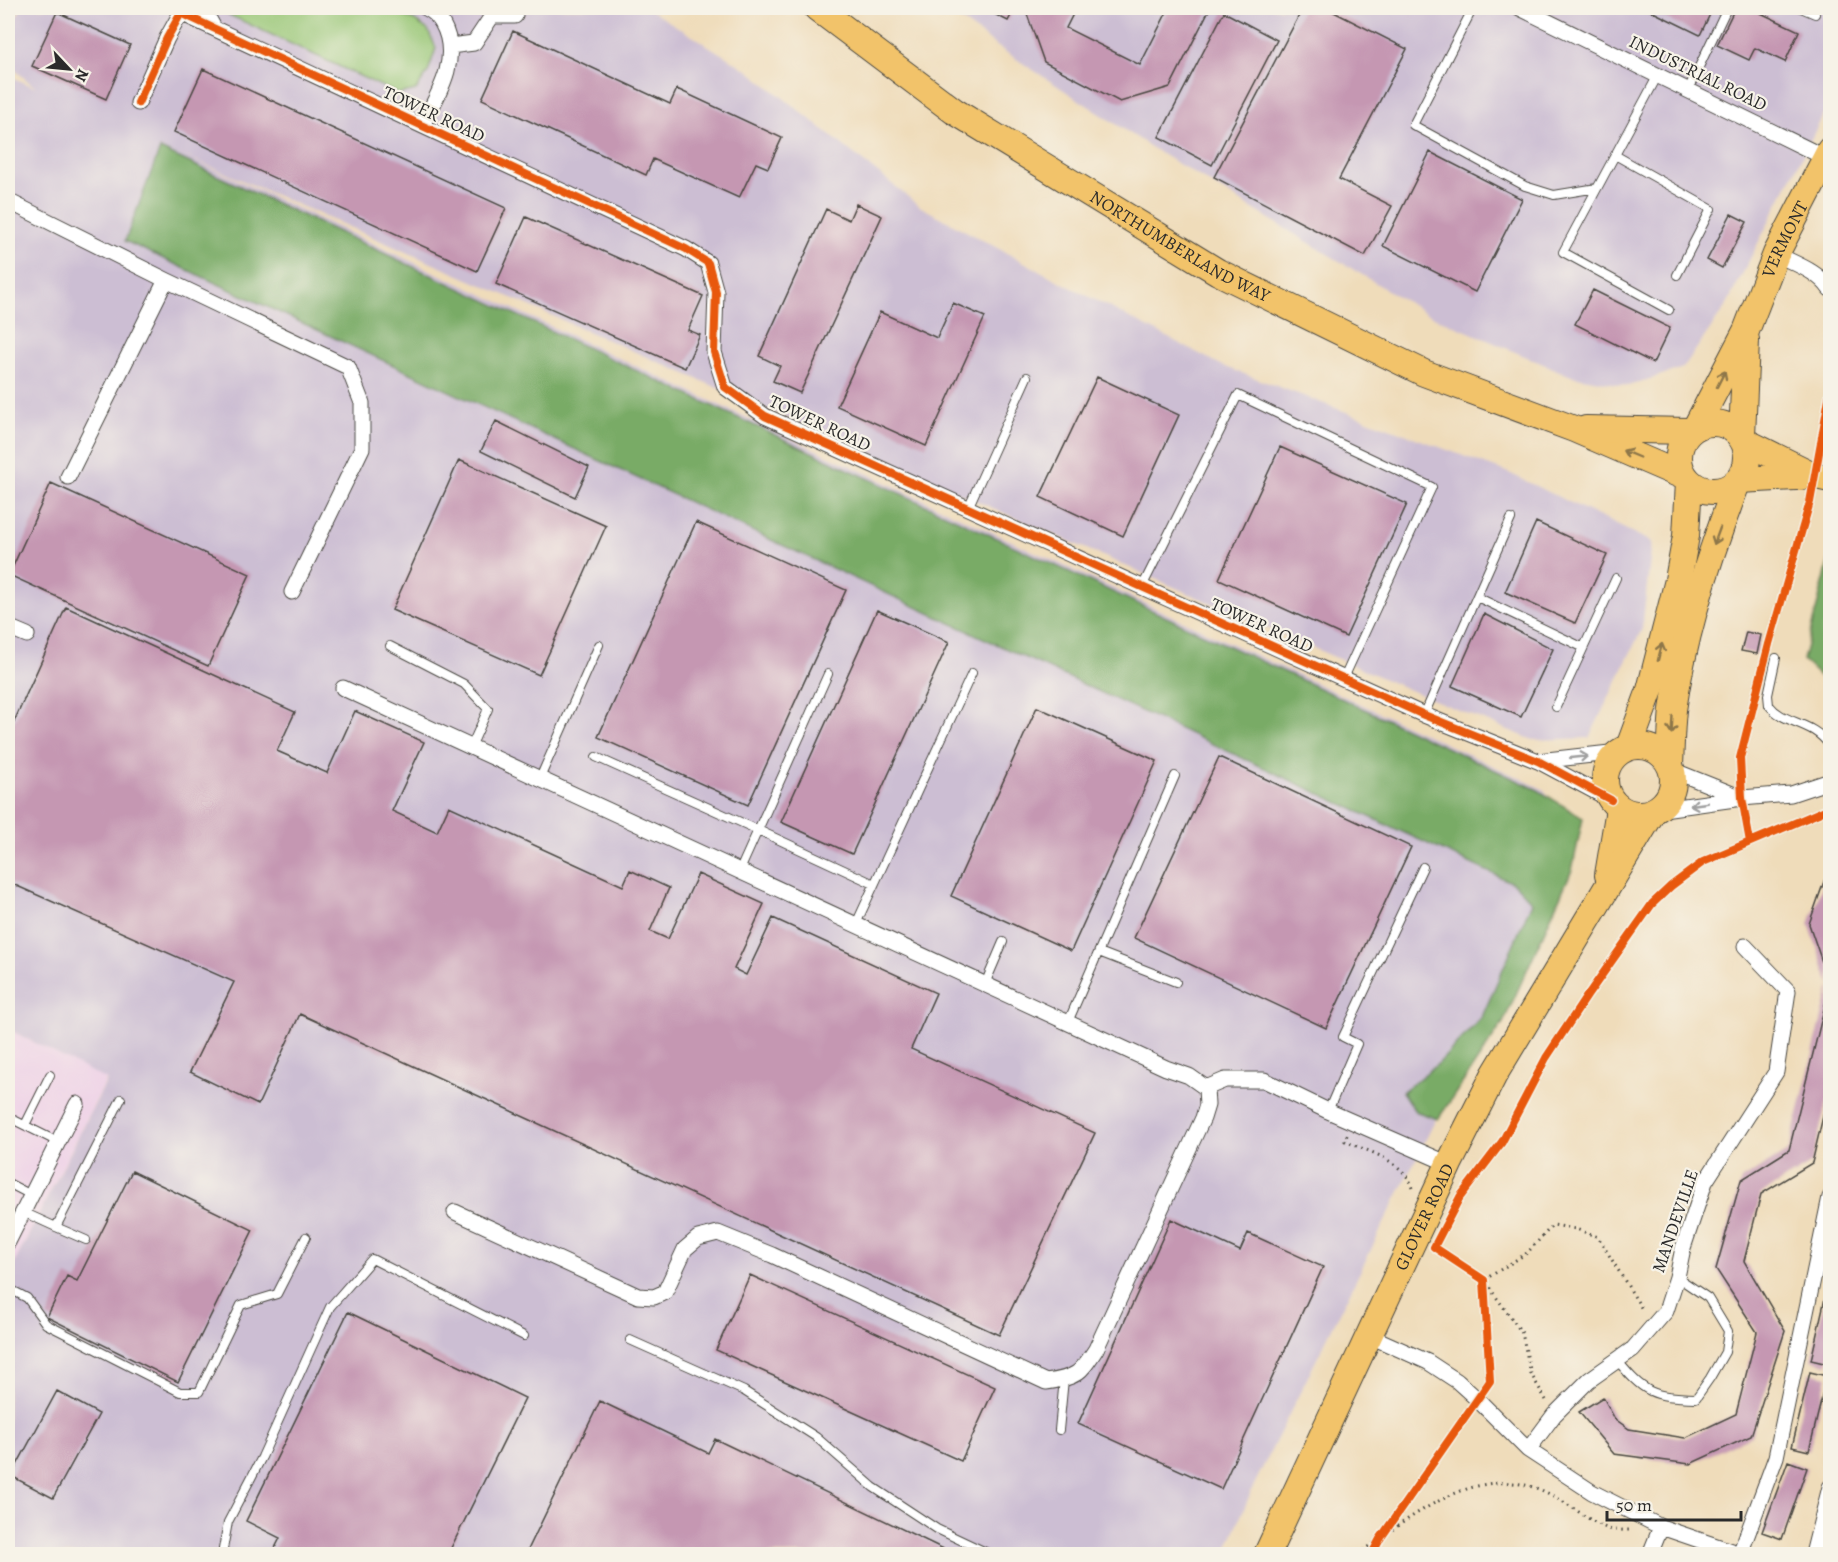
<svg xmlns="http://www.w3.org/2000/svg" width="1838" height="1562" viewBox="0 0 1838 1562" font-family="Alegreya,serif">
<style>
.built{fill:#eed0e7}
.industrial{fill:#ccbed3}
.green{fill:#97c674;stroke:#617850;stroke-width:1.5}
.forest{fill:#79ab66;stroke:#526b48;stroke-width:1.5}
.building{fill:#c597b2}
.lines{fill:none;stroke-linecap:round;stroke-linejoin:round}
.service-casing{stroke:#484640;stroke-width:10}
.minor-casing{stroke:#484640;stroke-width:17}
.primary-casing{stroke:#484640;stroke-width:28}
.path{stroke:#484640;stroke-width:3;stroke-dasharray:1.5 4.5;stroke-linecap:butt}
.service{stroke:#fff;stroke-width:8}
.minor{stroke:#fff;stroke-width:15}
.primary{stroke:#f2c36a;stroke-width:26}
.cycleway-casing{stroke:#f7f3e8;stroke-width:11}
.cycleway{stroke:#e8590c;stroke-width:8}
.oneway{stroke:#8e774a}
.oneway2{stroke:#a0a0a0}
.labels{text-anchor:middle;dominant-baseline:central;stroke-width:4.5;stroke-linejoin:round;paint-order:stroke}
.street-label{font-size:18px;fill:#2b2b2b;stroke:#f7f3e8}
</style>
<rect width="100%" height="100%" fill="#f7f3e8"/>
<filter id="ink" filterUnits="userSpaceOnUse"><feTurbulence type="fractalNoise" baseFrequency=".0167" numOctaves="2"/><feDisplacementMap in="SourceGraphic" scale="12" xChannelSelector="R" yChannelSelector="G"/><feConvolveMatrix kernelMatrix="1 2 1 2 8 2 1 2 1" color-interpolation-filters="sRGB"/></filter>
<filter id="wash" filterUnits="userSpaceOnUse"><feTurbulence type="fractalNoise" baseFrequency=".008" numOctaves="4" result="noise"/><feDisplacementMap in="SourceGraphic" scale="24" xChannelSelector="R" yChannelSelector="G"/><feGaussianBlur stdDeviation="1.35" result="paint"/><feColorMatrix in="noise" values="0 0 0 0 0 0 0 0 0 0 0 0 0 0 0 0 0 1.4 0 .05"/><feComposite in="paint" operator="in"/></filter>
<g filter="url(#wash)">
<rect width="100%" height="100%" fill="#efdcba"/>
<path class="built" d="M8,1029L107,1079L8,1276Z"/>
<path class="industrial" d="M22,8H647L749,71L921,207L1072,288L1223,366L1509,473L1652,542L1642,629L1589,738L1533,740L1419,694L177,152L1543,789L1573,823L1514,962L1254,1485L1225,1554H8V1276L107,1080L8,1029V75L36,88L8,64V30Z
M944,8H1830V102L1726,306L1683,368L1628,386L1571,376L1427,314L1157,151L998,47Z"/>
<path class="green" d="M221,8H386L415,21L428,30L436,48L428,72L416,90L398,94L225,13Z"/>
<path class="forest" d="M160,149L1538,790L1583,818L1572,870L1503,1023L1438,1119L1415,1111L1402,1092L1439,1063L1482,1017L1532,902L1515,884L125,241Z
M1830,557V686L1803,660Z"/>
<g id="blocks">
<path class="building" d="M982,8H1015L1008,21Z
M1030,8H1076L1066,28L1140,65L1169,8H1210L1170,87L1120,102L1044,62L1027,14Z
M1303,8H1326L1407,49L1339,179L1392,206L1365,256L1214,177Z
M1645,8H1713L1700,35Z
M1735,8H1750L1799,31L1785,62L1755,48L1749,60L1717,45Z
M57,12L130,45L106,99L32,66Z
M1224,12L1277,40L1212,165L1159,137Z
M513,31L670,104L677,89L782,138L768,168L756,163L739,198L653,159L646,175L482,99Z
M203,69L506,208L477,271L174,132Z
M1430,152L1522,199L1475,292L1383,246Z
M856,204L882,216L800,393L773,381L780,366L759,356L826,209L849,220Z
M1731,214L1747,222L1722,268L1707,260Z
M526,217L703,296L688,330L700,335L685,368L496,284Z
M1593,290L1670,328L1653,363L1575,324Z
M953,303L985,317L926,446L837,406L880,312L937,338Z
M1097,377L1179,415L1123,536L1040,497Z
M496,421L589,467L575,497L481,451Z
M1280,447L1407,504L1346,637L1219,579Z
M459,460L606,526L539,675L392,610Z
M51,483L250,574L208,666L9,575Z
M696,522L846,590L748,805L598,737Z
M1536,522L1607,555L1575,623L1505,592Z
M66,607L295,712L277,751L327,773L355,711L424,742L392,811L437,832L449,806L623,886L630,870L669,888L650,931L668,939L698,874L764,904L734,969L746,975L773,918L936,993L911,1049L1095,1133L999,1335L300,1014L258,1105L190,1072L234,982L8,882V735Z
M877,610L949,642L852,854L781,822Z
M1484,614L1553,649L1521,717L1452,686Z
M1746,632L1761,635L1757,654L1741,651Z
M1037,707L1157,761L1071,951L951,896Z
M1219,757L1411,847L1326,1028L1134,938Z
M1830,871V1087L1812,1163L1761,1194L1744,1261L1785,1331L1751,1436L1690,1464L1614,1454L1579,1412L1603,1397L1615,1419L1629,1429L1685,1438L1736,1414L1757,1332L1716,1269L1741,1180L1789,1150L1830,985L1809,924L1827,873Z
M132,1171L253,1230L178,1382L47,1317L67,1276L77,1281Z
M1171,1219L1240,1251L1248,1233L1323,1267L1221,1489L1078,1424Z
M750,1275L995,1387L961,1461L716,1350Z
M1828,1285L1830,1286V1352L1828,1364L1811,1360Z
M348,1312L525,1398L448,1554H272L280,1538L246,1521Z
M1810,1372L1827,1376L1809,1451L1792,1447Z
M57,1391L99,1414L53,1498L11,1476Z
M600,1401L708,1453L715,1439L954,1554H526Z
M1788,1461L1807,1468L1782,1539L1762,1532Z"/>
</g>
</g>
<g filter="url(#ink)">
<use href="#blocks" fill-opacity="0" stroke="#484640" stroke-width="1.5"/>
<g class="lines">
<defs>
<path id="service" d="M1473,8L1413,125L1525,186L1554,195L1597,188
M1801,8L1815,14
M1658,75L1563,252L1669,310
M1688,90L1727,8
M1615,155L1711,209L1677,275
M968,508L1027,377
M1142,587L1238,395L1432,487L1344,678
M1477,597L1582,647
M390,646L464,684L488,709L471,747
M1776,658L1768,695L1769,705C1784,725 1812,720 1830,746
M828,674L758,830L874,884
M1556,707L1616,578
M1424,715L1511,519
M596,757L758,830L740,870
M540,778L599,645
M856,924L972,673
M1099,952L1176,982
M985,984L1003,942
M1068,1022L1175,776
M1328,1111L1357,1044L1343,1037L1423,867
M8,1117L58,1142
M25,1125L50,1075
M8,1183L31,1195
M23,1212L56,1227L121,1099
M56,1227L86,1240
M8,1288L27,1298L46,1324L180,1392H199L241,1305L277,1294L306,1237
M630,1340L744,1391L816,1437L873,1487L937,1529L990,1554
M1617,1360C1644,1393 1652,1397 1696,1398L1710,1378L1725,1352L1728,1331L1708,1298L1677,1277
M1059,1430L1064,1379
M225,1554L223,1549L228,1522L262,1457L330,1307L372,1259L524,1336"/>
<path id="minor" d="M203,8L214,28
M1520,8L1826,158
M450,46L474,43L492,16H515
M138,103L167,38L181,13L686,249L708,263L716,292L714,352L725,387L765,416L1424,715L1538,761L1611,800
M422,125C438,95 462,58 442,23C437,15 434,12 426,8
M8,201L166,280L348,367L362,403V448L292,592
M1776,254C1795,264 1818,271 1830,289
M68,477L166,280
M8,627L27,635
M343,688L1166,1068L1189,1076L1206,1088
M1538,761L1619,752
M1672,770L1742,798
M1656,810L1742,798L1791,794L1830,781
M1206,1088L1225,1080H1264L1328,1111L1449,1164
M455,1212L638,1296L654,1297L665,1292L685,1249L698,1238L718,1233L772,1255L1046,1382C1076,1378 1080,1374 1096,1349L1203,1118L1207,1105L1206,1088
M8,1242L77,1104
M1370,1336L1428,1362L1457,1381L1477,1399L1528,1450L1592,1492L1661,1527L1740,1554
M1528,1450L1554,1415L1589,1380L1633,1349L1666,1311L1677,1277L1683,1248L1705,1182L1776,1072L1788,991L1745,946
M1650,1554L1661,1527
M1740,1554L1776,1457L1830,1197
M1813,1554L1830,1487"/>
<g id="primary">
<path id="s1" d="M817,8L954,111L1218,272L1424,373L1574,429L1685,477"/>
<circle cx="1713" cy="457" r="34"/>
<path id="s2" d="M1696,427L1746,331L1776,254L1830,150"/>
<path d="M1586,429L1690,431"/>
<path d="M1742,437L1746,340"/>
<path d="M1744,441L1813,475"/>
<path d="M1739,480L1816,476L1830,479"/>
<circle cx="1639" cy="780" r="34"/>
<path d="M1629,747L1650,690L1678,580L1686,536L1689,482"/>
<path d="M1670,765C1671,747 1671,728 1673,710C1684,632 1709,555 1738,481"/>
<path d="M1608,875L1619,809"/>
<path id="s3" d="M1267,1554L1449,1164L1494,1075L1652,813"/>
</g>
</defs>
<use href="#service" class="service-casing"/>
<use href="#minor" class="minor-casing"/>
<use href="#primary" class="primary-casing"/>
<path class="path" d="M8,10L10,8
M1347,1135L1345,1141C1369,1152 1403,1160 1413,1188
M1546,1400L1531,1374L1522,1333L1484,1280L1527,1253L1553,1225L1576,1229L1598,1237L1642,1309
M1358,1554C1414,1515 1484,1455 1555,1497C1572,1506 1588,1520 1606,1528C1613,1531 1621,1530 1629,1530"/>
<use href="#service" class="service"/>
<use href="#minor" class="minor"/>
<use href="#primary" class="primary"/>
<defs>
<path id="cycleway" d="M138,103L167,38L181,13L686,249L708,263L716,292L714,352L725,387L765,416L1424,715L1538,761L1611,800
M1750,842L1742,798L1740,758L1769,644L1810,502L1830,393
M1372,1554L1380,1539L1490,1381L1484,1280L1434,1247L1460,1197L1502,1142L1546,1058L1587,996L1652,904L1671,886L1703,862L1830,808"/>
</defs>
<use href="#cycleway" class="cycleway-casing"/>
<use href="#cycleway" class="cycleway"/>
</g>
<defs><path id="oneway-shaft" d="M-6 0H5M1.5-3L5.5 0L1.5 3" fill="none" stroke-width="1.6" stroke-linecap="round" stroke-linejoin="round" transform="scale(1.5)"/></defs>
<g class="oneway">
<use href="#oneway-shaft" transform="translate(1721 379) rotate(-63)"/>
<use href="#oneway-shaft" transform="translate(1631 454) rotate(-157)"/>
<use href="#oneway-shaft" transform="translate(1717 536) rotate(110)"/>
<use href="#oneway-shaft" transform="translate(1660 652) rotate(-76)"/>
<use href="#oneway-shaft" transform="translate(1672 725) rotate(93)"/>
</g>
<g class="oneway2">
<use href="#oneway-shaft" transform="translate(1579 757) rotate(-6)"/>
<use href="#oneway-shaft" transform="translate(1699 804) rotate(172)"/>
</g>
</g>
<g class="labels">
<g class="street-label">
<text transform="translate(1698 73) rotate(26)">INDUSTRIAL ROAD</text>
<text transform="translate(434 114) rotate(25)">TOWER ROAD</text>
<text stroke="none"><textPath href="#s2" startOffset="208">VERMONT</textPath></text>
<text stroke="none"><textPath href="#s1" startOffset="435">NORTHUMBERLAND WAY</textPath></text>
<text transform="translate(820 423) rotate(25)">TOWER ROAD</text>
<text transform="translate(1262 625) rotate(24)">TOWER ROAD</text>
<text stroke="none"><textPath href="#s3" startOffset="372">GLOVER ROAD</textPath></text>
<text transform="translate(1675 1221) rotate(-71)">MANDEVILLE</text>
</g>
</g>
<rect width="1838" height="1562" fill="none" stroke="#f7f3e8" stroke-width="30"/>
<g transform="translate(69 69) rotate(116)" stroke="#f7f3e8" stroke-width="4.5" paint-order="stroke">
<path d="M0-4.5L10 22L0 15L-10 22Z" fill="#2b2b2b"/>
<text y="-9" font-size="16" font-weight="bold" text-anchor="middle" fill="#2b2b2b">N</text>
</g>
<path d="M1607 1511v9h134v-9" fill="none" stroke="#2b2b2b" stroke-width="3"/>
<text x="1616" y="1511" font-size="18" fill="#2b2b2b" stroke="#f7f3e8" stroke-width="4.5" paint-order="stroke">50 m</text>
</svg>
